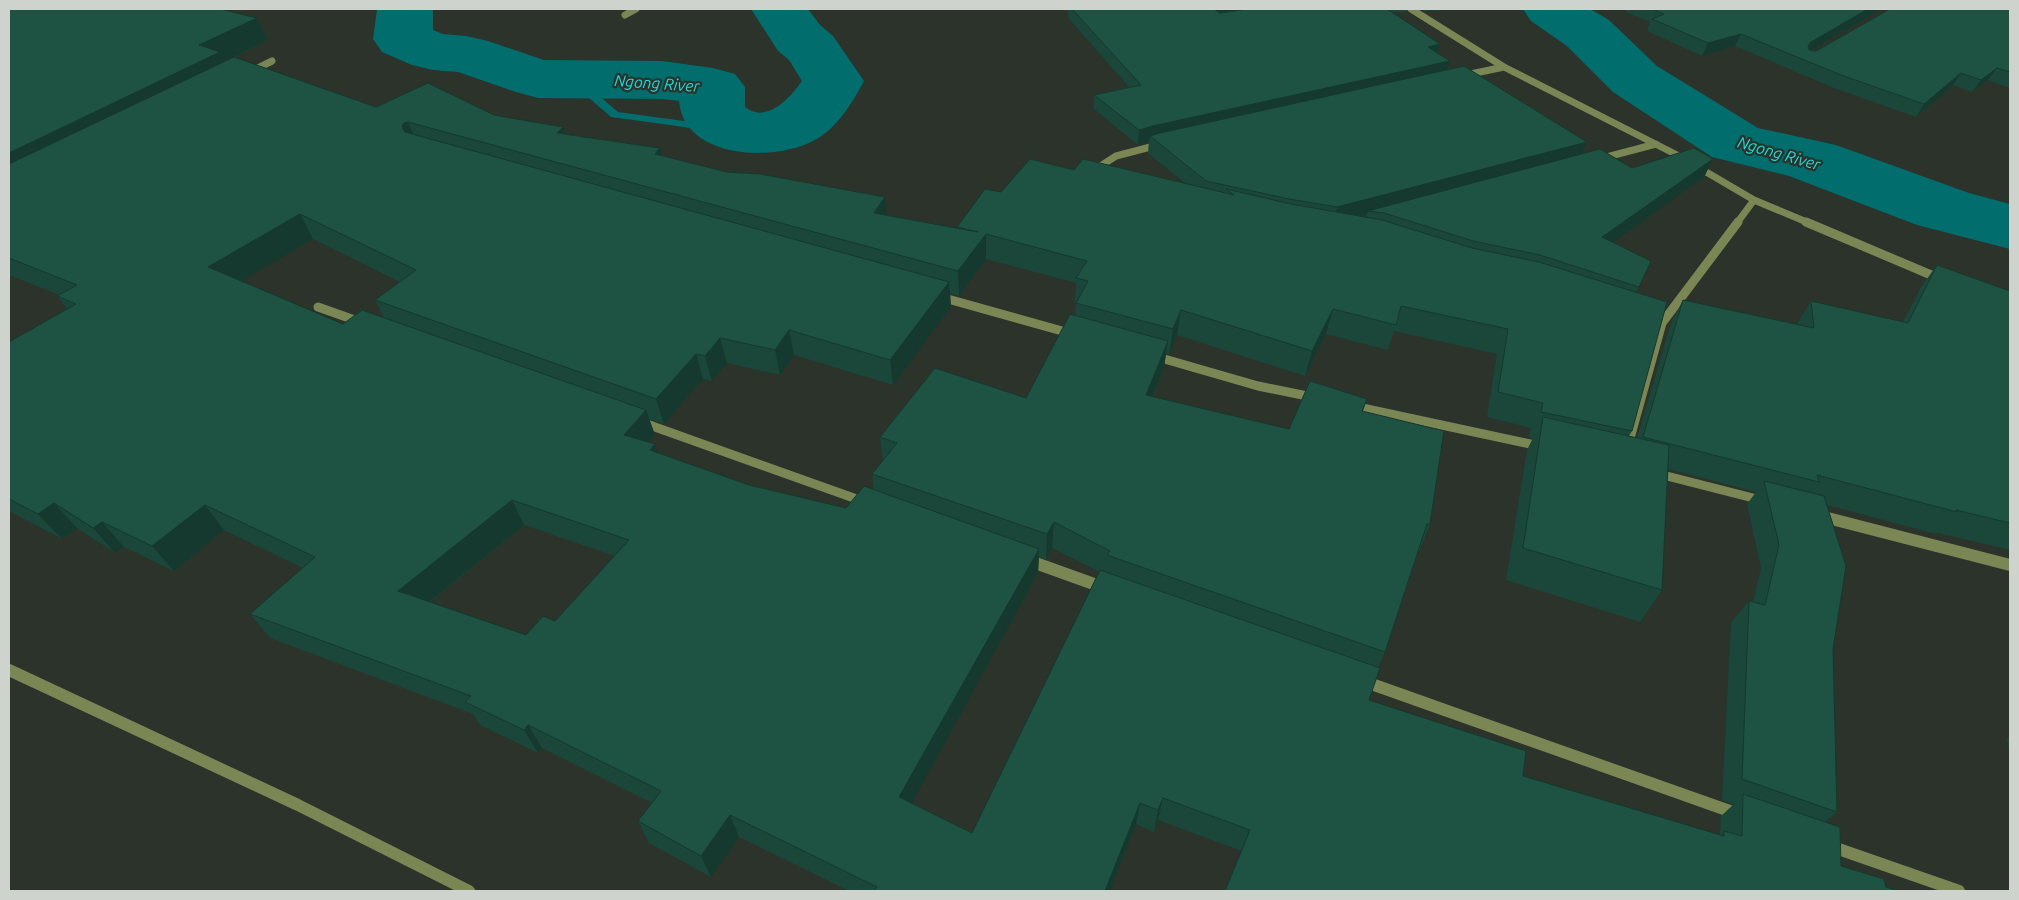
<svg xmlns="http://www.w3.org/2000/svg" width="2019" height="900" viewBox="0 0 2019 900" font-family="Ubuntu,sans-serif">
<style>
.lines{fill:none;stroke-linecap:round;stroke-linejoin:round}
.stream{fill:#016d6d;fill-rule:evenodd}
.river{fill:#016d6d;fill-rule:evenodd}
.minor-far2{stroke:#7a8754;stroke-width:7}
.minor-far1{stroke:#7a8754;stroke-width:9}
.minor{stroke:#7a8754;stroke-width:12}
.wall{fill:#1a4739;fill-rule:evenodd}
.shaded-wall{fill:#15392e}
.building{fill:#1e5242;stroke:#15392e;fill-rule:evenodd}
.labels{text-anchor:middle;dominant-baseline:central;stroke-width:4.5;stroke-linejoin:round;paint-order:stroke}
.far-water-label{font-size:16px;font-style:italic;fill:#21dad9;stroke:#2b332b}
</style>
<rect width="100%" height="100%" fill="#2b332b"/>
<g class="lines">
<path class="stream" d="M538,76L596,93L618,112L735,128L740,131L735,134L611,117L588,97L534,81V77Z"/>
<path class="river" d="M377,9H433V30L443,34L466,36L488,41L544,60L662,61L713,68L735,74L745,87V107C766,124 789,99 802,81L789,60L778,51L751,9H808L820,25L833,36L864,81C852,103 837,129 813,141C773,162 684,159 679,101L662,99L538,98L516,92L458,72L433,70L412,65L382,52L373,39Z
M1523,9H1590L1609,20L1657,66L1758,128L1836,145L1969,193L2010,204V249L1917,225L1789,176L1712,157L1613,92L1567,46L1531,21Z"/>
<path class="minor-far2" d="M1411,9L1504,67L1679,156L1754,200L1809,223
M625,15L636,9
M250,72L272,61
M1461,76L1504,67
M1599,159L1656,144
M1098,175L1099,167L1116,156L1162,144
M1737,223L1754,200"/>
<path class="minor-far1" d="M1806,222L1943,280
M937,296L1073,334
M318,307L363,323
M1154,356L1258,386L1317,398
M1353,406L1544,447
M641,422L865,502
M1627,449L1662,323L1738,222
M1655,473L1765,501"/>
<path class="minor" d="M1820,516L2010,565
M1027,560L1105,588
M9,670L298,805L469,891
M1363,681L1738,814
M1827,845L1959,891"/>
</g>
<path class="wall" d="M9,9L257,18L268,40L225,62L376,107L494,115L566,134L663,156L886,215L957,228V227L1001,192L1074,170L1186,184L1148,153L1149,141L1138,145L1094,109V95L1129,87L1069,19L1067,9H1407L1406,12H1392L1440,44L1437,53L1450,61L1448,70L1587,142L1583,153L1632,168L1713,159L1704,177L1612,242L1639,287L1636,293L1632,431L1629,436L1637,438L1671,323L1683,300L1797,324L1811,301L1903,322L1921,287L1937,265L2010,291V550L1938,533L1936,534L1827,505L1833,649L1837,812L1825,822L1841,866L1242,851L1158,820L1154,832L1136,824L1110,891H849L739,837L711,877L649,843L638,821L652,803L542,748L538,753L480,725L473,714L270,638L250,614L303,568L224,530L174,571L124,547L115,553L77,528L62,539L9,511V342L67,309L57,296L59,295L9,275ZM1367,214V217L1361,216ZM313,239L400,282L375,300L384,317L343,324L241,281ZM986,259L1076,283L1075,302L1076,303L1075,316L1026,398L880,437L883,461L872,474L874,490L846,508L749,485L658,453L648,442L655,435L649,419L664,424L703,379L712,381L727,363L780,375L794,355L893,385L951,307L950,293L959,296ZM1394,331L1497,354L1487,417L1531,428L1529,437L1533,438L1527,450L1506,580L1640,622L1662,590L1668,469L1756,492L1747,504L1761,568L1753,602L1749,601L1731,623L1722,800L1734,804L1721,816L1720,835L1523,776L1369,700L1378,668L1385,652L1419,550H1420L1430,524L1363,411L1367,399L1289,429L1153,396L1164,367L1166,354H1169L1177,335L1305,376L1326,334L1388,350ZM524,525L615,556L555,621L526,635L430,602ZM1052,548L1100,572L972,833L911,803L1038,573L1039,557L1046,560Z
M1420,9H1468L1424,11Z
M1627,9H1882L1811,50L1816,51L2010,9V88L1988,80L1972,92L1953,85L1916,117L1834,88L1735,46L1702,56L1647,31L1650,22L1626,12Z
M2010,736V758L2007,739Z"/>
<path class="shaded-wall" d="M1214,9H1262L1212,19Z
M1868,9H1882L1804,54L1811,42Z
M257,18L268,40L225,61L232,75L9,185V153L199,45Z
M1741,34L1735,46L1702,56L1708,43Z
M1440,44L1436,57L1428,47Z
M1450,61L1446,74L1150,136L1149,141L1138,145L1139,130L1157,125Z
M1997,68L1988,80L1972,92L1981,80Z
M1961,73L1953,85L1916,117L1924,104Z
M408,122L418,146L414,147L402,127L404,123Z
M563,127L571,151L557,133Z
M1587,142L1580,159L1368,211L1367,214L1333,224L1337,207Z
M660,148L666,172L655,154Z
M1713,159L1704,177L1594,256L1602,237Z
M885,197L887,221L874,213Z
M300,214L313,239L223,292L208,267Z
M986,234V259L959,296L958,271Z
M949,282L951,307L893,385L890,360Z
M1333,309L1326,334L1305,376L1312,351Z
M1181,310L1177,335L1169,354L1173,329Z
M789,330L794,355L780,375L775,350Z
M720,338L727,363L712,381L705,356Z
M1168,341L1164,367L1143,420L1146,395Z
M696,354L703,379L664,424L656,399Z
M646,410L655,435L633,460L624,435Z
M655,444L663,469L650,450Z
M512,500L524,525L413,615L398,591Z
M54,503L77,528L62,539L38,514Z
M205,505L224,530L174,571L152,546Z
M102,522L124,547L115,553L93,528Z
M1054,522L1052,548L1046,560L1047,534Z
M1039,549L1038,573L903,819L899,797Z
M528,725L542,748L538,753L524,730Z
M1163,798L1158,820L1154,832L1158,810Z
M1140,803L1136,824L1110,891H1105Z
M730,815L739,837L711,877L701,856Z"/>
<path class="building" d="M9,9H221L257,18L199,45L220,52L9,153Z
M1072,9H1214L1220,13L1248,9H1387L1440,44L1428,47L1450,61L1157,125L1139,130L1094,95L1141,85Z
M1652,9H1868L1811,42L1808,46L1809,50L1816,51L1890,9H2010V72L1997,68L1981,80L1961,73L1924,104L1841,75L1741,34L1708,43L1652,19L1664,14Z
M234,57L376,107L428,83L494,115L563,127L557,133L660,148L655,154L727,172L760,174L885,197L874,213L978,232L957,227L985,189L1001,192L1030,159L1074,170L1083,159L1234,195L1226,189L1291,204L1382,220L1472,248L1539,262L1667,302L1632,431L1541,412L1543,403L1498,392L1508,329L1401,306L1396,325L1333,309L1312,351L1181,310L1173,329L1076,303L1088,281L1076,278L1087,261L986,234L958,271L408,122L404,123L402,127L405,132L949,282L890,360L789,330L775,350L720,338L705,356L696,354L656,399L375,300L416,270L300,214L208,267L343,324L362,310L646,410L624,435L655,444L650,450L749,485L846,508L864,486L1039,549L899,797L972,833L1100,570L1380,668L1369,700L1526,751L1523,776L1724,836V831L1742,836L1743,794L1840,827L1841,866L1884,879L1886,887L1900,891H1225L1250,830L1163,798L1158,810L1140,803L1105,891H874L877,887L730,815L701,856L638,821L661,791L528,725L524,730L465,702L471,696L250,614L315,557L205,505L152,546L102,522L93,528L54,503L38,514L9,499V342L76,304L57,296L77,285L9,258V164ZM512,500L629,540L555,621L543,616L526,635L398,591Z
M1464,66L1587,142L1337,207L1289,199L1206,181L1150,136L1160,133Z
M1694,148L1713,159L1602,237L1651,261L1639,287L1540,255L1473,241L1384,213L1368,211L1600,149L1632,168Z
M1937,265L2010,291V523L1956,510L1957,512L1817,475L1819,482L1643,437L1683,300L1814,328L1811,301L1908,323Z
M1070,314L1168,341L1146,395L1289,429L1310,381L1367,399L1362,411L1444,431L1430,524H1427L1385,652L1107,555L1110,551L1054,522L1047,534L872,474L897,443L880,437L935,368L1026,398Z
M1543,417L1669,445L1662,590L1523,548Z
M1764,481L1824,496L1846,566L1833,649L1837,812L1742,779L1749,601L1765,605L1779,545Z"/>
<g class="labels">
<g class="far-water-label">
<text transform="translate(657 83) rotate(4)">Ngong River</text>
<text transform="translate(1779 153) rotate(16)">Ngong River</text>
</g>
</g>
<rect width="2019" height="900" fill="none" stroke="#ced3ce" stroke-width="20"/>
</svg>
